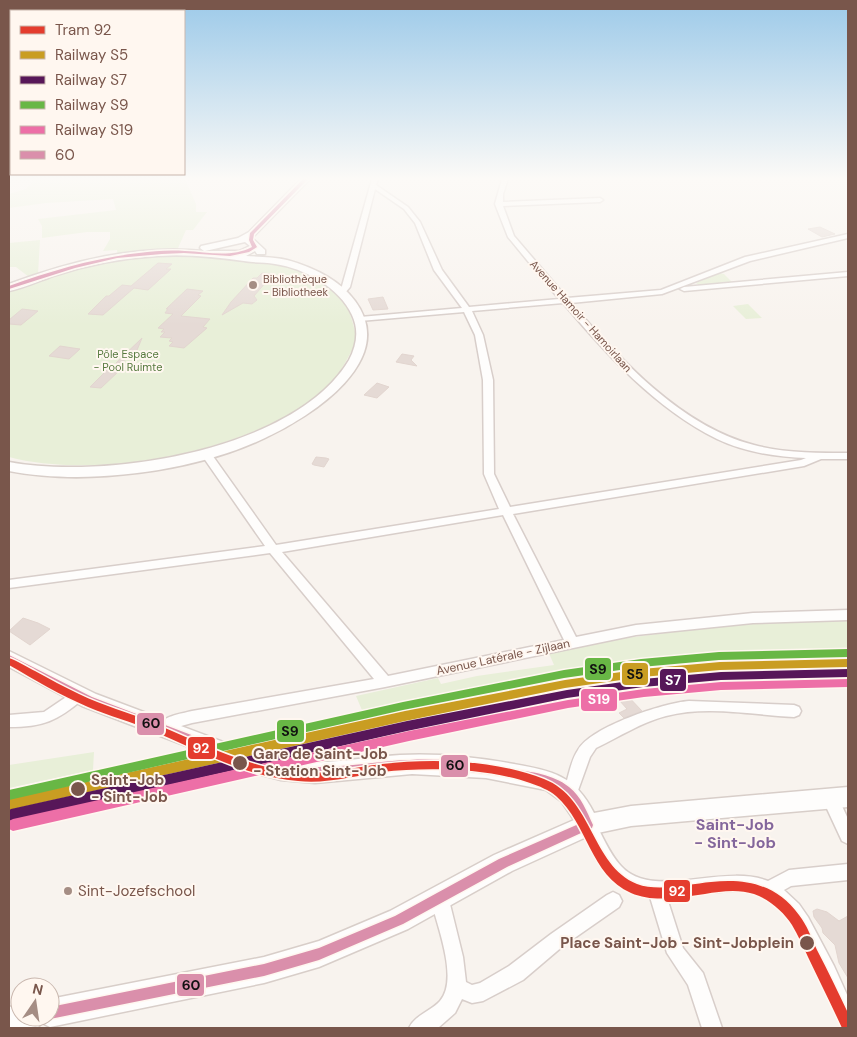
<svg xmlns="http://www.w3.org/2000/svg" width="857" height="1037" viewBox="0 0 857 1037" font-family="'DM Sans',sans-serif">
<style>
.green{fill:#e8efd8}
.building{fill:#e5dad5;stroke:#e2d5cf}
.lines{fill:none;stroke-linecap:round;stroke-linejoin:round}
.street-casing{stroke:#d8ceca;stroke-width:3}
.secondary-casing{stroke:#d8cec9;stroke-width:3}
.street{fill:#fefdfc;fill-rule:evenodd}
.secondary{fill:#fefdfc;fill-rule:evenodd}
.bus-1-casing{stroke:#fff7f0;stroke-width:3}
.bus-1{fill:#da8fab;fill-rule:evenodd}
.rail-1-casing{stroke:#fff7f0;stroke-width:3}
.rail-2-casing{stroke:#fff7f0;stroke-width:3}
.rail-3-casing{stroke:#fff7f0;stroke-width:3}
.rail-4-casing{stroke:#fff7f0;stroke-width:3}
.rail-1{fill:#c99d22;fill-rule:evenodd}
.rail-2{fill:#571759;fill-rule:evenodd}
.rail-3{fill:#68b745;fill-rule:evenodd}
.rail-4{fill:#ed6fa7;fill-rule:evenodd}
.tram-1-casing{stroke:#fff7f0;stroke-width:3}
.tram-1{fill:#e43c2e;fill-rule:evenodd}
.poi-dot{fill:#a58d84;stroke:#fff7f0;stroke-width:2}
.stop-dot{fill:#79564b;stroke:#fff7f0;stroke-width:2}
.labels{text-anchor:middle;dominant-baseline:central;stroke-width:4;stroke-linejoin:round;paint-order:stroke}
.far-poi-label{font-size:11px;fill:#79564b;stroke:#fff7f0;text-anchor:start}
.far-street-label{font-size:11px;fill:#79564b;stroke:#fff7f0}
.far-park-label{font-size:11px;fill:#577a3f;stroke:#fff7f0}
.street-label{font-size:12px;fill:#79564b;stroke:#fff7f0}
.near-stop-label{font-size:15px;font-weight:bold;fill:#79564b;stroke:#fff7f0;text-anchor:start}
.near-poi-label{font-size:15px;fill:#79564b;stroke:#fff7f0;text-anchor:start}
.near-neighbourhood-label{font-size:16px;font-weight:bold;fill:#84679c;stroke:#fff7f0}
.line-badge{stroke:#fff7f0;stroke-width:2}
.badge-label{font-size:14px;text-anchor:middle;font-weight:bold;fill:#fff}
.pale-badge-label{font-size:14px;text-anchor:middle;font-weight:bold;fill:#111}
</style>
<rect width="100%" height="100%" fill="#f8f3ee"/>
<path class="green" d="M35,179H185L196,204V212H207L193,230H186L175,255C192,254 209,257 225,258C266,262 313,264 341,298C351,310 354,327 357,341C348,357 339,377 326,389C255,451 99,481 9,457V292L59,273L118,260L117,250L103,251L110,239V232H87L42,238V226L38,219L116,210L113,199L46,203L9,208V194L26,189Z
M40,240L38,274L29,277L16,267H9V243Z
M719,273L724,274L733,283L700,286L696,283Z
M748,304L762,318L746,319L733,306Z
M848,621V653C784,654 719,656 655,663C557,673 460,694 364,715L356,696L438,678L441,684L477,676L554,665L548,651L619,639L687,630L758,623Z
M800,667H848V674L829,673L830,677L772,674L664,679L662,675Z
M514,698L516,708L416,728L355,744L356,756C332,759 311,770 298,745Z
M94,752L93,770L9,788V765Z"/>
<path class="building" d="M820,227L835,234L822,237L808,229Z
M158,263L172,264L166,269H171L148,290L134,288L103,315L88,314L106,296H109L122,285L131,286Z
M262,273L273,274L254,296L257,300L252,304L243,303L222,315L231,302L253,278H257Z
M187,289L203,291L198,295L201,296L181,316L210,319L203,327L207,328L184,348L169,346L173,342L169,341L172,338L160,337L165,332H161L164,329L158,328L173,314L165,313L168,309H166Z
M383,297L388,309L373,310L368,299Z
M22,309L38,311L21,325L9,324V320Z
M142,338L135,355L117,364L116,363Z
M60,346L73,348L80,349L69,359L49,356Z
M402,354L414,356L411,360L417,366L396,362Z
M109,368L120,370L101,388L90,387Z
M377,383L389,387L377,398L364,395Z
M316,457L326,458L329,459L324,467L314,465L312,464Z
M23,618L38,623L50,629L30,645L9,631Z
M620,687L624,692L642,711L624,718L619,713L627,709L612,692Z
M817,909L827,912L839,921L848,916V978L839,963L835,945L823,933L822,928L814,917L813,911Z"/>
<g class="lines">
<defs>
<path id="street" d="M372,179H378L376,185L408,207L420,222L442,270L469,307L559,299L508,237L495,204L502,179H508L503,194V202L600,198L603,200L600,202L503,206L514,236L567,298L661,290L745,257L848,234V238L750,261L662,294L571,303C619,358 680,426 754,445C784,453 817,453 848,453V459H821L804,466L513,514L576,637L636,625L753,613L848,610V620L753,623L636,635L385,687L192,723L174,728L163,734L158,732L156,728C162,716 180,714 192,711L374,679L270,553L9,588V580L265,546L201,454L206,451L210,452L276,545L499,509L484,474L483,380L475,335L464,312L360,321L356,319L360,317L462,308L434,270L415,223L404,209L375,189L350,287L344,294L337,292L342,286ZM563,303C607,355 655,408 717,439C744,452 776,457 806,458L801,460L510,507L494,474L493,380L483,335L472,311ZM503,515L564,640L388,676L282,552Z
M848,272V276L684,291L680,289L684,287Z
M78,689L83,691L85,695L83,699C57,721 43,727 9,727V715L44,712Z
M689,701L794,705L799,707L801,711L799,715L794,717C753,715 707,705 666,716C642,722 619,737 596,748L590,757L576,796L567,800L561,798L559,793L561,788L565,787C569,775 571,760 578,750C591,727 663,703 689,701Z
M830,791L836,793L848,819V844L842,841L822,798L824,793Z
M588,818L594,820C602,835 609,853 621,866C653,901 723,863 768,881L789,870L848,864V880L791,886L784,890L799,904L808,917L834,966L848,997V1026L841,1024C827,992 804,929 778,906C769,898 756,893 743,891C718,889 693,897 667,898L683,948L703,973L722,1028H702L688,985L667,953L650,897C608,890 596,860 580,825L582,820Z
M440,891L446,894L449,900L463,957L466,982L472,985L480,983L509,966L551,934L607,895L613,892L619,895L622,901L619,907L563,946L523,980L483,1001L472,1003L462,999L455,1013L438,1028H409C414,1016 431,1011 440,1001C459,979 437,926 431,900L434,894Z"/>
<path id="secondary" d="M301,179H310L252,238L265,250V254H257L255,251L246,256C260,257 274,257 287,260C312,267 339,279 355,301C399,360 312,416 265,438C194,472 86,486 9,471V462C104,480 295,451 349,360C357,345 359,330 352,315C340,288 304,268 275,264C265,262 254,263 244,261C216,257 186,254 158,256C122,258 87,265 53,276C39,281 24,288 9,291V284C71,261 138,244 204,251L200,248L201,246L238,238L249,232ZM245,242L250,246L239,251H205Z
M9,651L96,694L263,757C313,769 350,758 400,755C438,753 476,757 514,764C552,771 575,775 594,813L631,806L848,787V807L631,826L593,834L512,871L408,929L319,967L264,983L50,1027L42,1023L37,1028H9V1007L20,1005V1017H50V999L264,957L319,941L390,911L494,855L574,820L561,801L546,790L486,778L412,774L315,783L281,780L262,775L82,706L9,667Z"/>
</defs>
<use href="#street" class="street-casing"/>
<use href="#secondary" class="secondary-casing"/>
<use href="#street" class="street"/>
<use href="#secondary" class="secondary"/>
<defs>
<path id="bus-1" d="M303,179H308L254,234L253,240L257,247L249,252L230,256L184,253L162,254L117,258L75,268L9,289V286C51,271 94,258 139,253C154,251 169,250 185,251C208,252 231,258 252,247L249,240L250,233Z
M9,655L92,697L262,762C281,765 300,768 319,767C349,767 379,761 410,760C444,758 478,763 512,769C531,772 553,774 569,787C581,796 587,812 593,825L592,828L507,867L403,924L319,960L264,976L50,1019L45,1017H50V1007L264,964L319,948L395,916L499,859L581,823L569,801L556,789L541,783L502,776L462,771L422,768L318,776L282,774L262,770L86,703L9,662Z"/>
</defs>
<use href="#bus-1" class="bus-1-casing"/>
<use href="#bus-1" class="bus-1"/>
<defs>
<path id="rail-1" d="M848,659V667L720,670L642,677L565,688L405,721L9,810V799L405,711L565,680L642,669L720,662Z"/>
<path id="rail-2" d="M848,669V677L721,680L643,687L567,698L407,731L11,821L9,820V810L11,809L407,721L567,690L643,679L721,672Z"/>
<path id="rail-3" d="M848,649V657L719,660L641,667L564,678L403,710L9,800V790L403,702L564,670L641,659L719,652Z"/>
<path id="rail-4" d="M848,679V687L721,690L644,697L568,708L409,741L13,831L9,829V821L13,819L409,731L568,700L644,689L721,682Z"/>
</defs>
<use href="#rail-1" class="rail-1-casing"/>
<use href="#rail-2" class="rail-2-casing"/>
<use href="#rail-3" class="rail-3-casing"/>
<use href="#rail-4" class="rail-4-casing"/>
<use href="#rail-1" class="rail-1"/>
<use href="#rail-2" class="rail-2"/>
<use href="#rail-3" class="rail-3"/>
<use href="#rail-4" class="rail-4"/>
<defs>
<path id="tram-1" d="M9,658C18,661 27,667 35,671C50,679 64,687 79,694C103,706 129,712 153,723C188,737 222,755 259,765C282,772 305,774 328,772C346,770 364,766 382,764C433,758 496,760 544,779C593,798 591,865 637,884C658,892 690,884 711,882C747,878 777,885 799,915C807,925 812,939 817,950C828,971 838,992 848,1013V1028H842C831,1004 819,980 808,957C803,946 798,935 792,925C784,912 769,899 754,894C739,889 721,891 705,894C681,897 654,903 631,893C590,875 588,824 556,796C549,790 539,786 530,783C488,768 427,767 382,772C354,776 327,784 298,781C246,777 200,751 153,731C132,722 109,716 88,707C60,695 35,680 9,665Z"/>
</defs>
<use href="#tram-1" class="tram-1-casing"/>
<use href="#tram-1" class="tram-1"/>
</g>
<linearGradient id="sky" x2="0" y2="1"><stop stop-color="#9dcae9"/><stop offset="0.55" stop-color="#fcfaf7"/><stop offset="1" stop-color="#fcfaf7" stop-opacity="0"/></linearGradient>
<rect width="857" height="325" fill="url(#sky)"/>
<g class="poi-dot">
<circle cx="253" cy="285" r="5"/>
<circle cx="68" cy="891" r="5"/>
</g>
<g class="stop-dot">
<circle cx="240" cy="763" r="8"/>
<circle cx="78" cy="789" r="8"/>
<circle cx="807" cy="943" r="8"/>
</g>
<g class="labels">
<g class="far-poi-label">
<text x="263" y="279">Bibliothèque<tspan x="263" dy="13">- Bibliotheek</tspan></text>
</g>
<g class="far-street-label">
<text transform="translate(581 316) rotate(48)">Avenue Hamoir - Hamoirlaan</text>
</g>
<g class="far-park-label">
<text x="128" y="354">Pôle Espace<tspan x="128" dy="13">- Pool Ruimte</tspan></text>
</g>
<g class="street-label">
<text transform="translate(503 657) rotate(-12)">Avenue Latérale - Zijlaan</text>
</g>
<g class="near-stop-label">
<text x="253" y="754">Gare de Saint-Job<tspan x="253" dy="17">- Station Sint-Job</tspan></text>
<text x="91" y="780">Saint-Job<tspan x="91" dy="17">- Sint-Job</tspan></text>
<text x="794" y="943" text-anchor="end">Place Saint-Job - Sint-Jobplein</text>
</g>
<g class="near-poi-label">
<text x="78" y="891">Sint-Jozefschool</text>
</g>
<g class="near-neighbourhood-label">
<text x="735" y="824">Saint-Job<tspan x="735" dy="18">- Sint-Job</tspan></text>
</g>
</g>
<g class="line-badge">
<rect x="584" y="657" width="28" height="24" rx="5" fill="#68b745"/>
<rect x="621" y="662" width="28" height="24" rx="5" fill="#c99d22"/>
<rect x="659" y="668" width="28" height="24" rx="5" fill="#571759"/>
<rect x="580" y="688" width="38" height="24" rx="5" fill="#ed6fa7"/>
<rect x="136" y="712" width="29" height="24" rx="5" fill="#da8fab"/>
<rect x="276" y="719" width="29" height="24" rx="5" fill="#68b745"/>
<rect x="187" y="736" width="29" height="24" rx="5" fill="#e43c2e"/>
<rect x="440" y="754" width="29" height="24" rx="5" fill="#da8fab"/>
<rect x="663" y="879" width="28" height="24" rx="5" fill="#e43c2e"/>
<rect x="176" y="973" width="29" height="24" rx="5" fill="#da8fab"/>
</g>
<g class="badge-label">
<text x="673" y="685">S7</text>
<text x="599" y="704">S19</text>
<text x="201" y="753">92</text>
<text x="677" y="896">92</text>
</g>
<g class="pale-badge-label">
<text x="598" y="674">S9</text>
<text x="635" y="679">S5</text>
<text x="151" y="728">60</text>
<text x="290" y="736">S9</text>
<text x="455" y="770">60</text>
<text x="191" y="990">60</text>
</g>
<rect width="857" height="1037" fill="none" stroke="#79564b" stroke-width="20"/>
<rect x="10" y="10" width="175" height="165" fill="#fff7f0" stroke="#c9b7ae"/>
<rect x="20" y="26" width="25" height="8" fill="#e43c2e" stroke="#c9b7ae"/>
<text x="55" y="35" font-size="15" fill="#79564b">Tram 92</text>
<rect x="20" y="51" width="25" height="8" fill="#c99d22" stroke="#c9b7ae"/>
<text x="55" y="60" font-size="15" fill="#79564b">Railway S5</text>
<rect x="20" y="76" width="25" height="8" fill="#571759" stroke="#c9b7ae"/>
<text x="55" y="85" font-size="15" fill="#79564b">Railway S7</text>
<rect x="20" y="101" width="25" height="8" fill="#68b745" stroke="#c9b7ae"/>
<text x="55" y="110" font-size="15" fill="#79564b">Railway S9</text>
<rect x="20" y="126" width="25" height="8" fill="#ed6fa7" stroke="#c9b7ae"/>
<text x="55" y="135" font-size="15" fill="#79564b">Railway S19</text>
<rect x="20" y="151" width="25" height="8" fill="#da8fab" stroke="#c9b7ae"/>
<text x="55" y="160" font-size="15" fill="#79564b">60</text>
<g transform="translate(35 1002) rotate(13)"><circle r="24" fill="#fff7f0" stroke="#c9b7ae"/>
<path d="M0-4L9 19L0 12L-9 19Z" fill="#a58d84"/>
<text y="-8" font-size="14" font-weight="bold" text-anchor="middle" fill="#79564b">N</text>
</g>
</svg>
